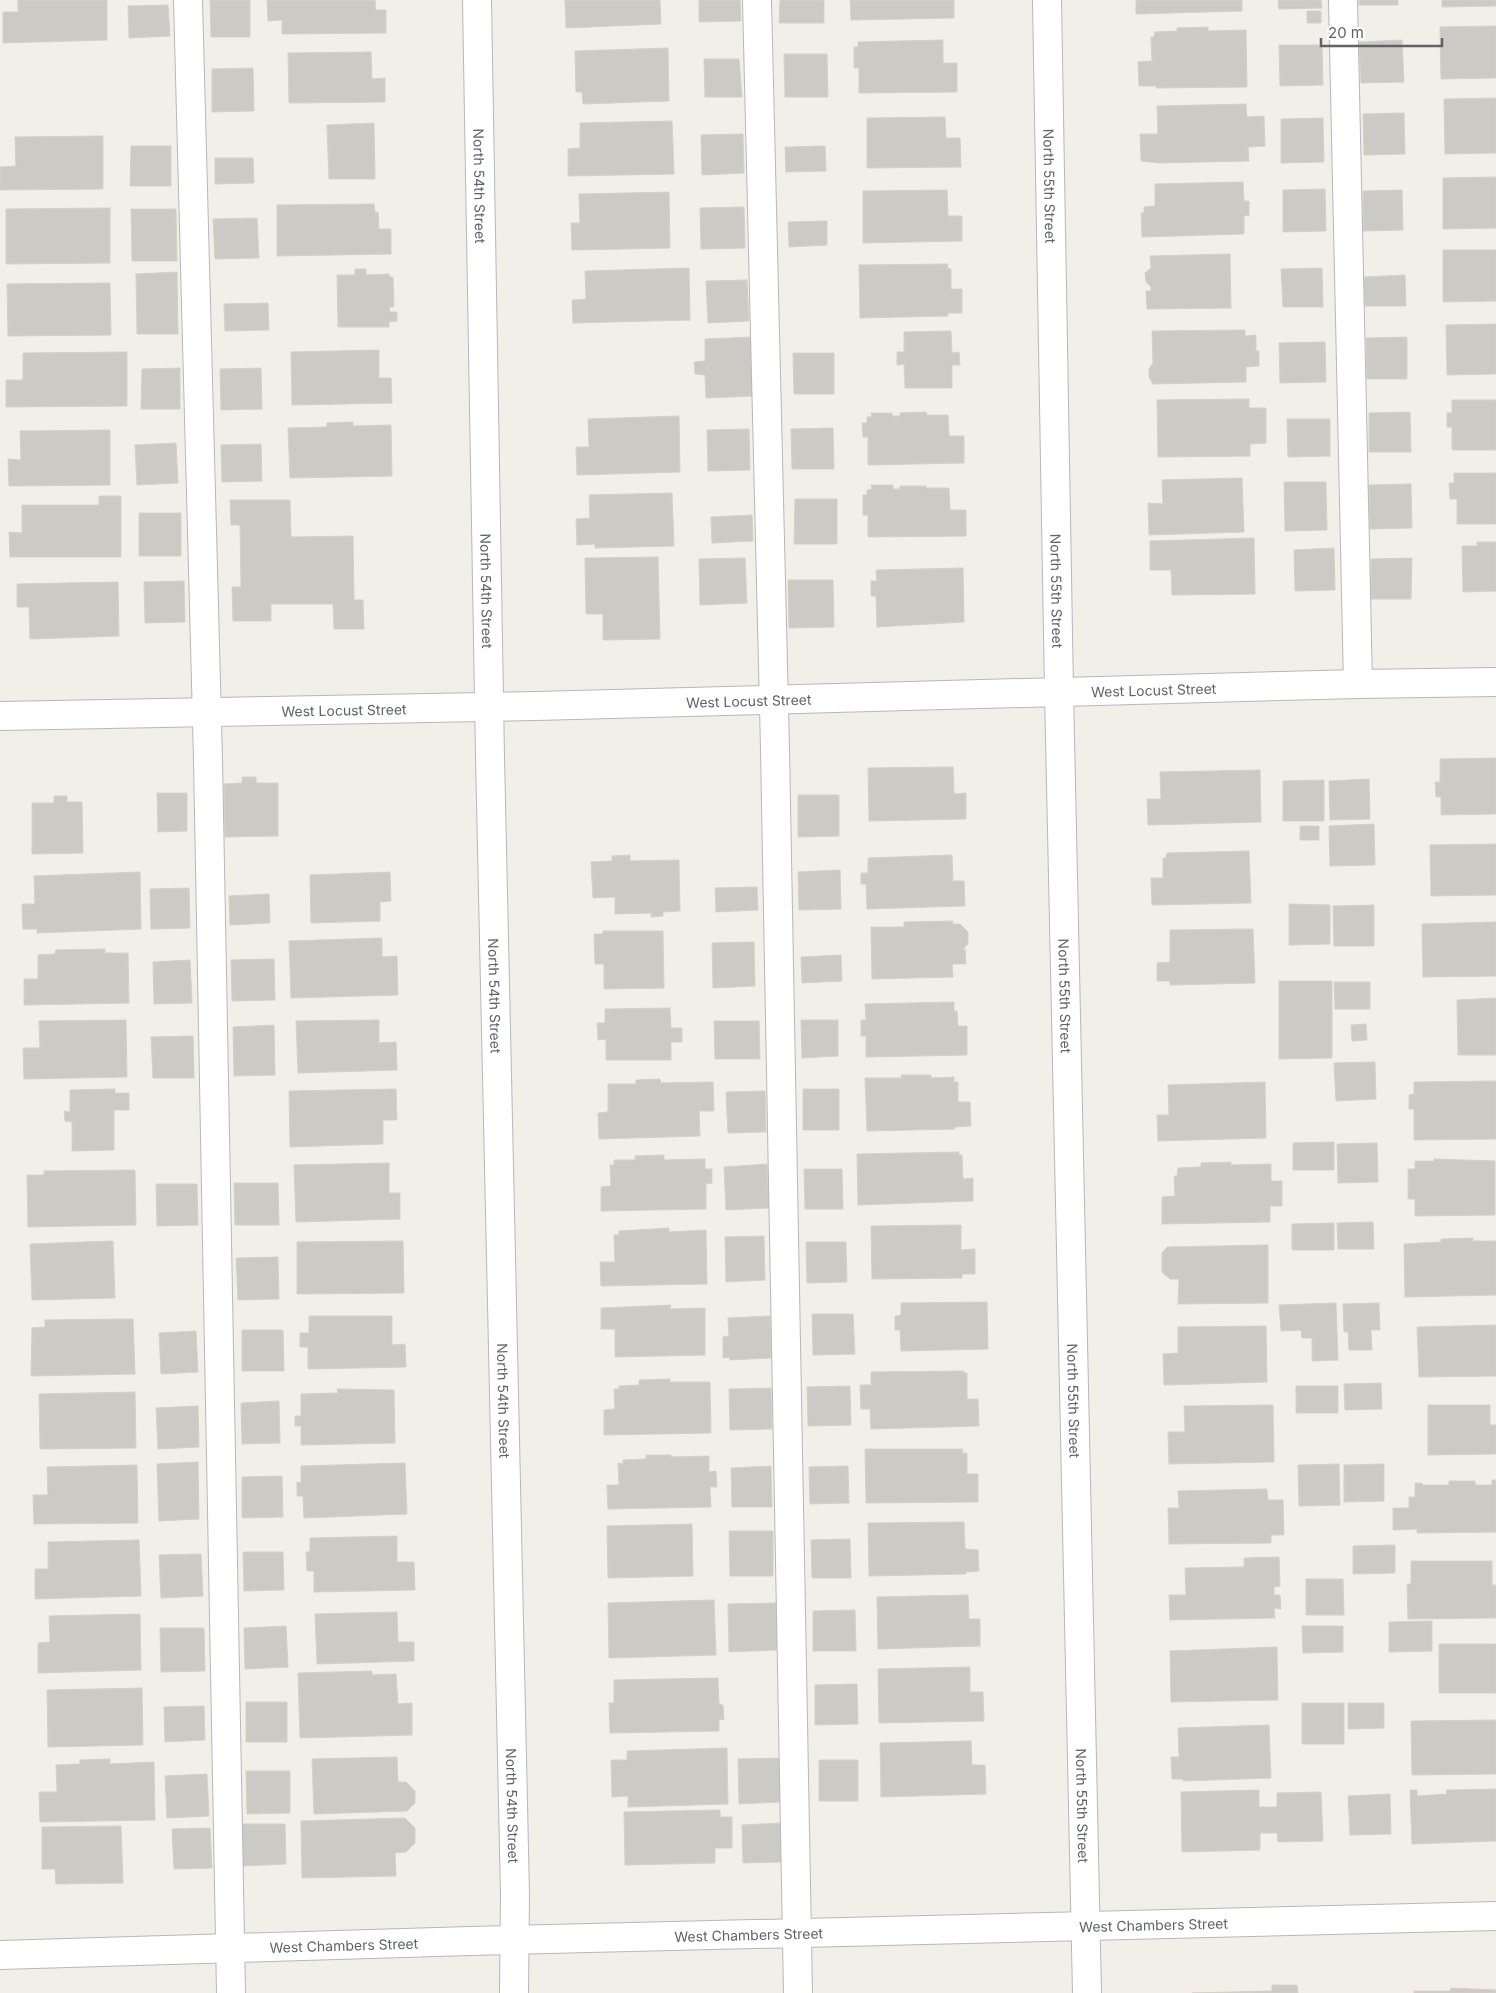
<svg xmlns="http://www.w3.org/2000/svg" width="1496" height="1993" viewBox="0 0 1496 1993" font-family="Inter,sans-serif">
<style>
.building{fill:#cccac5;stroke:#d6d1c6}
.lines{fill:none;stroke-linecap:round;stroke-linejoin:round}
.minor-casing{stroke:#b5b8bc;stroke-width:30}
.minor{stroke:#fff;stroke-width:28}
.labels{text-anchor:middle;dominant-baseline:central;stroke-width:5;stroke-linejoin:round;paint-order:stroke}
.street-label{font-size:14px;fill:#5f6368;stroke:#fff}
</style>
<rect width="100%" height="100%" fill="#f1efe8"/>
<path class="building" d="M18,0H107V40L3,43V12H18Z
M210,0H250V37H211Z
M267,0H375L376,10H386V33L282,34V20L268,21Z
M565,0H660L661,24L566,28Z
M699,0H740L741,21L699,22Z
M780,0H824V23H779Z
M850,0H954V18L851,20Z
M1136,0H1242V11L1136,14Z
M1278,0H1321L1322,8L1279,9Z
M1359,0H1398V5H1359Z
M1442,0H1496V6L1442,7Z
M168,5L170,36L129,38L128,6Z
M1307,11H1321V23H1307Z
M1496,26V78L1441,79L1440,27Z
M1208,27V31L1246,30L1247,87L1156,88V86H1139L1138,62L1152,61L1151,37H1154L1155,32L1177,31V28Z
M943,40V63H957V92L859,93V68H854V47H858V42Z
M1402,40L1404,82L1361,83L1359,42Z
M1279,45H1322L1323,85L1280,86Z
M668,48L669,101L583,104L582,92H576L575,51Z
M371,52L372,79L385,78V102L289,103L288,53Z
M784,54H827L828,97H785Z
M704,59H739L742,97H705Z
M253,68L254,111L212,112V69Z
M1496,98V153L1445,154L1444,99Z
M1246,104L1247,117L1264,116L1265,146L1248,147L1249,161L1159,163L1141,161L1140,134H1158L1157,106Z
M1404,113L1405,154L1364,155L1363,114Z
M945,117L946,138H960L961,167L867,168V118Z
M1323,118L1324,162L1281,163V119Z
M672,121L674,174L568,176V149L580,148V123Z
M374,123L375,179H329L327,125Z
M743,134L744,173L702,175L701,135Z
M103,136V189L0,190V167L16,166L15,137Z
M131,146H171V186H130Z
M825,146L826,171L786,172L785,147Z
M215,158H253L254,183L215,184Z
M1496,177V228L1443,229V178Z
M1243,182L1244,201H1249V216L1244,215V234L1142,237L1141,213H1144V207L1155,206V184Z
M1325,189L1326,231L1283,232V190Z
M947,190L948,216H962V241L863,243V191Z
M1402,190L1403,230L1363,231V191Z
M669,192L670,248L572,250L571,223H580L579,194Z
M374,204L375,212H378L379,229H391V254L277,256V205Z
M744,207L745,248L701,249L700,208Z
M110,208V263L6,264V209Z
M131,209H176L177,261H132Z
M257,218L259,258L215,259L213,219Z
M827,221V245L789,247L788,222Z
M1443,250H1496V301L1443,302Z
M1230,254L1231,308L1147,309L1146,291H1151V287L1146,282L1145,273L1151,268L1150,256Z
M948,264L947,268L951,269V289H962V313H948V316L860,318L859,265Z
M689,268L690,320L573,323L572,300L586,299L585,271Z
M1322,268L1323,307H1283L1281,269Z
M355,269H366V275L389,274V277H393L394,307H389L390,312H397V321L389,322V327H338L337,275H355Z
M177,272L178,334H137L136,274Z
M1405,275L1406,306H1365L1364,277Z
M747,280L749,321L708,323L706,281Z
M110,283L111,335L8,336L7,284Z
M268,303L269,330L225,331L224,304Z
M1496,324V374L1447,375L1446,325Z
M1245,330V336L1256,335V351H1259V366L1246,367V382L1153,384L1149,377V369L1153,363L1152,331Z
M951,331L952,353L959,352L960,365H952V388H905L904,364L897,365V352H904V332Z
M752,337L754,396L706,398L705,375L695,374L694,362L705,361V339Z
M1407,337V379H1367L1366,338Z
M1325,342L1326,382L1280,383L1279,343Z
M379,350V378H391L392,403L292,405L291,352Z
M127,352V406L6,407V380H23V353Z
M793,353H834V394H794Z
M180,368V409H141L142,369Z
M261,368L262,409L221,410L220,369Z
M1249,399V408H1266V443L1250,444V456L1158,457L1157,400Z
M1452,400H1496V450H1452V427H1447V413H1452Z
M926,412L927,415H948L949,436H964V463L868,465V437H863L862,423H867V417H872L871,413H892V416H900V413Z
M1410,412L1411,452H1369V413Z
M679,416L680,472L577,475L576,447H589L588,419Z
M1287,419H1330V456L1288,457Z
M353,422V426L391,425L392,476L290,478L288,428L327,427V423Z
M833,428L834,469H792L791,429Z
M749,429L750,470L708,471L707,430Z
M110,430V485L9,486L8,459L21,460L20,431Z
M176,443L178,483L137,485L135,445Z
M261,444L262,481L222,482L221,445Z
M1454,473H1496V524H1457V499H1450L1449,483H1454Z
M1242,478L1244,532L1149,535L1148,503L1163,504L1162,480Z
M1284,482H1326L1327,530L1285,531Z
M1411,484L1412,528L1370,529L1369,485Z
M871,485H893V489H900V486H926V488H949L950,510H966V536L868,537V515H863V495H867V490L872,489Z
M672,493L674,546L595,548V544L577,545L576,519L590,518L589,495Z
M99,496H121V557H10L9,532L22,533V505H99Z
M795,499H837V544H794Z
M230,500H290L291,537L353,536L354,600H363L364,629H334L333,604H271V621H233L232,587H241L240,525H231Z
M139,513H181V556H139Z
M752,515L753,541L712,543L711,517Z
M1254,538L1255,594L1172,595L1171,570H1150V541Z
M1477,542H1496V591L1463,592L1462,546H1477Z
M1334,548L1335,590L1295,591L1294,550Z
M658,557L660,639L603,640V614H586L585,558Z
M745,558L747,603L700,605L699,559Z
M1412,558L1411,599H1371V559Z
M963,568L964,622L877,627L876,596H871V581H877L876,570Z
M788,580H833L834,627L789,628Z
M184,581L185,622L145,623L144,582Z
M118,582L119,636L30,639L29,607H17V584Z
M1496,758V814L1441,815V797H1436L1435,782H1440V759Z
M953,767L954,794L966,793V819L869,821L868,768Z
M1260,770L1261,822L1148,825L1147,799H1161L1160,772Z
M242,777H256V783H278V836L225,837L224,784L242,783Z
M1369,779L1370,819L1330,820L1329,781Z
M1324,780V821H1283V781Z
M157,793H187V831L158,832Z
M798,795H839V836L798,837Z
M54,796H67V802H82L83,853L32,854V803H54Z
M1374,824L1375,865L1330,866L1329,826Z
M1300,826H1319V840H1300Z
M1496,844V895L1431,896L1430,845Z
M1249,851L1251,903L1152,905L1151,878H1163V858H1166L1167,853Z
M630,855V861L679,860L680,911L663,912V916L651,917V913L615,914V897L593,898L591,862L612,861V856Z
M952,855L953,881H964L965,906L867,909L866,884H861V873H868V858Z
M840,870L841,909L799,910L798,872Z
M140,872L141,929L37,933V929H23L22,904H35L34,876Z
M390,872L391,901L380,902V921L311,923L310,875Z
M757,887L758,910L716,912L715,888Z
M189,888L190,928L151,929L150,889Z
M269,894L270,923L230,925L229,896Z
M1289,904L1330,905V944L1289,945Z
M1374,905V946H1334L1333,906Z
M953,921L952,924H960L968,932V944L963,949H965L966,964H952L953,977L872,979L871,927H904V922Z
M1496,922V976L1423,977L1422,924Z
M1253,929L1255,983L1170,985V981H1157V963L1170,962V930Z
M603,931H663L664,988L604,989V964H595L594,934H603Z
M382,938V957L397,956L398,995L291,998L289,941Z
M754,942L755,986L713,988L712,943Z
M105,949V953H128L129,1003L24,1005V979H38V955L55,954L56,950Z
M841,955L842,981L802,983L801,957Z
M274,959L275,1000L232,1001L231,960Z
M190,960L192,1003L154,1004L153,962Z
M1279,981H1332V1058L1279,1059Z
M1334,982H1370V1009H1335Z
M1496,998V1055H1458L1457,1000Z
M954,1002V1011H957L958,1026H967V1055L866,1057V1036H861V1020H866L865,1004Z
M670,1008L671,1028H682V1042H671V1060H606V1039L598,1040L597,1023H605V1009Z
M126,1020L127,1077L24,1079L23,1048H40L39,1021Z
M379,1020V1043L396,1042L397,1070L298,1073L296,1021Z
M801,1020H838V1056L802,1058Z
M714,1021H759L760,1059H715Z
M1366,1024L1367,1040L1352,1041L1351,1025Z
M274,1025L275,1075L234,1076L233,1027Z
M193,1036L194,1078H153L151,1037Z
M1375,1062L1376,1099L1336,1101L1334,1063Z
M901,1075H931V1078L954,1077V1082H958V1102H970L971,1126L955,1127V1129L867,1131L865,1078H902Z
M660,1079L661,1083L713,1082L714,1111H699L700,1136L599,1139L598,1113L608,1112V1084H636V1080Z
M1496,1081V1139L1414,1140V1109H1409V1095L1414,1094V1082Z
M1265,1082L1266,1138L1158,1141L1157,1115H1169L1168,1085Z
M115,1089V1093H129V1110H114V1150L72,1151V1122L65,1121L64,1111L70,1112V1090Z
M396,1089L397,1120H383V1144L290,1147L289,1091Z
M803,1089H839V1130H803Z
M765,1091L766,1132L728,1133L726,1092Z
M1334,1142V1170H1293V1143Z
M1377,1143L1378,1182L1338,1183L1337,1144Z
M959,1152V1155H962L963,1179L973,1178V1201L858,1205L857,1154Z
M664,1155V1160L705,1159V1169H712V1183L706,1184V1209L601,1211V1187L611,1186L610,1165H614V1160H635V1156Z
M1434,1159L1495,1161V1215L1415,1216V1199H1408V1169H1415V1161H1434Z
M1231,1162V1165L1271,1164V1181H1282V1206H1270V1222L1162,1224V1197L1175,1196L1174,1176H1177L1178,1168L1201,1167V1163Z
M389,1163V1193H400V1219L296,1222L294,1165Z
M767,1164L769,1208L726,1210L724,1167Z
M804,1169H842L843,1209H805Z
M135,1170L136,1225L28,1227L27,1175H44V1171Z
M234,1183H278L279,1225H235Z
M156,1184H197L198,1225L157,1226Z
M1373,1222L1374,1249H1338L1337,1223Z
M1334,1223V1250H1292V1224Z
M961,1225V1250L975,1249V1274H962V1278L872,1279L871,1226Z
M669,1228V1232L706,1230L707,1284L601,1286L600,1262H615L614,1235H619V1231Z
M764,1236L765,1280L726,1282L725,1237Z
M1473,1238V1241H1496V1295L1405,1297L1404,1244L1441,1242V1239Z
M113,1241L115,1298L32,1300L30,1244Z
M403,1241L404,1293L297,1294V1242Z
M806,1242H846L847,1282L807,1283Z
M1268,1245V1303L1178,1304L1179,1279H1170L1162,1272V1253L1167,1247Z
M278,1257L279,1299L238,1300L236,1258Z
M987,1302L988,1349L901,1351L900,1330H895V1316L901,1315V1303Z
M1336,1303L1338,1360L1312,1361V1338H1302L1301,1330L1281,1331L1279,1305Z
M1379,1303L1380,1330H1371L1372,1350H1349L1348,1332H1344L1343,1304Z
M671,1305L670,1309L705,1308V1355L615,1357V1329H601V1308Z
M812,1314H853L855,1354L813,1355Z
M309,1316H392V1345L405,1344L406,1367L308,1369V1347H300V1333H309Z
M770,1316L771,1358L730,1360L729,1357L723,1358V1337L729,1336L728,1318Z
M133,1319L135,1374L31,1376L32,1328L45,1327V1320Z
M1496,1325V1376L1419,1377L1417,1327Z
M1266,1326L1267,1382L1164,1385L1163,1354L1178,1353V1327Z
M242,1330H283L284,1371H242Z
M196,1331L198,1372L161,1374L159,1333Z
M964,1371V1373H967V1399H978L979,1426L871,1429L870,1409H861L860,1385H871V1372Z
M670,1379V1382H710L711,1433L604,1435V1410L615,1409L614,1389H619V1386L639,1385V1380Z
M1381,1383L1382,1409L1345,1410L1344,1384Z
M850,1386L851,1425L808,1426L807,1387Z
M1296,1386H1338V1413H1296Z
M771,1388L772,1429L730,1430L729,1389Z
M337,1389L394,1390L395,1443L301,1445V1426H295V1416H301V1394L338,1393Z
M135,1392L136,1448L40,1449L39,1394Z
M279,1401L280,1443L242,1444L241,1403Z
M1273,1405L1274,1462L1169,1464L1168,1432H1185L1184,1406Z
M1428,1405H1490V1425H1496V1454L1428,1455Z
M198,1406L199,1447L158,1449L156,1408Z
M865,1449H963L962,1453H967V1474H978V1502L866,1503Z
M646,1455H671V1457L709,1456V1472L716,1471L717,1487H710L711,1507L608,1509L607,1485H619L618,1463L623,1464V1460L646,1459Z
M198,1462L199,1519L159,1521L157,1464Z
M405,1463L407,1514L304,1518L303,1496H297V1482L301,1483V1466Z
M1339,1464L1340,1505L1299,1506L1298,1465Z
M1384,1464V1501L1344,1502V1465Z
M137,1465L138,1523L34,1524L33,1495H48L47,1467Z
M771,1466L772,1507H732L731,1468Z
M848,1466L849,1503L810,1504L809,1467Z
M282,1476L283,1517L242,1518V1477Z
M1492,1480H1496V1532L1417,1533V1529L1393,1530V1508H1409V1497H1415V1483H1422V1485H1449V1481H1475V1485H1492Z
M1267,1489L1268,1500H1283L1284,1535H1271V1543L1169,1544L1168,1508H1179L1178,1491Z
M964,1522L965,1549L978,1550L979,1571L966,1572V1574L869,1576L868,1523Z
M692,1524L693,1576L608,1578L607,1526Z
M729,1531H773V1576H730Z
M397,1536V1562H414L415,1590L314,1592V1571H307L306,1552H310V1538Z
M850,1539L851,1578H812L811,1540Z
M139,1540L141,1596L35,1599V1569H48V1542Z
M1395,1545V1573L1353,1574V1546Z
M243,1552H283L284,1590L244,1591Z
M201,1554L203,1596L161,1598L159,1555Z
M1279,1557L1280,1586L1274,1587V1595H1280L1281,1609L1274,1608L1275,1618L1170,1620L1169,1595H1186L1185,1568L1244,1567V1558Z
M1411,1561H1492V1585H1496V1618L1408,1619L1407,1584H1411Z
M1306,1579H1343L1344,1615H1306Z
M968,1595L969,1619H980V1646L878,1649L877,1597Z
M714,1600L716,1655L609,1658L608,1603Z
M776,1603L777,1650L729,1652L728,1604Z
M855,1610L856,1651H813V1611Z
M397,1612L398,1642H414V1661L317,1664L315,1614Z
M140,1614L141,1670L38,1673V1643L50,1642L49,1616Z
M1432,1621V1651L1389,1652V1622Z
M286,1626L288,1667L245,1669L244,1628Z
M1302,1626H1343V1652L1303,1653Z
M160,1628H204L205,1671L161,1672Z
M1439,1644H1496V1693H1439Z
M1277,1647L1278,1700L1171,1702L1170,1651Z
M970,1667V1692H983L984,1721L879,1723L878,1669Z
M372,1671V1675L396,1674L398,1704L412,1703V1735L300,1738L298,1673Z
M718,1678L719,1704L723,1705L724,1720L719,1719V1731L610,1733L609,1703H614V1680Z
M857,1684L858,1724L815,1725V1685Z
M142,1688L143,1745L48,1747L47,1690Z
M246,1702H287V1742H246Z
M1302,1703H1344V1744H1302Z
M1348,1703H1384V1728L1348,1729Z
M204,1706L205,1740L165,1742L164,1707Z
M1496,1720V1774L1412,1775L1411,1721Z
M1269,1725L1271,1778L1183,1781V1779H1172L1171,1757H1179L1178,1728Z
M971,1741L972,1765H985L986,1794L881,1797L880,1743Z
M727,1748L728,1804L628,1807V1796L612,1797L611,1760H627V1751Z
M397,1757L398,1782H406L415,1791V1803L407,1811L314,1814L312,1759Z
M780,1758L781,1802L739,1804L738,1759Z
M110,1759V1764L154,1762L155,1820L40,1822L39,1792H57L56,1765L80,1764V1760Z
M819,1760H858V1801H819Z
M246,1771H290V1813L247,1814Z
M207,1774L209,1816L167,1818L165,1776Z
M1496,1789V1841L1412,1844L1410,1790H1417V1796L1447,1794L1446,1790Z
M1259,1790V1807H1277V1793L1321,1792L1323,1841L1278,1842L1277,1833H1260V1850L1182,1852L1181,1792Z
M1390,1794L1391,1834L1350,1835L1348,1796Z
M720,1810V1817H732V1848H715V1863L625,1865L624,1812Z
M405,1818L415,1828V1843L406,1852L395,1853L396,1876L302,1878L301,1821Z
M781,1823L782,1862L743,1863L742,1825Z
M242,1824H285L286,1864L243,1866Z
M121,1826L123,1883L56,1884L55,1869H42V1827Z
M210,1828L212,1868L174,1869L172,1829Z
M1272,1985H1297L1298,1993H1192L1272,1991Z
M1451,1988L1496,1990V1993H1414V1991H1450Z"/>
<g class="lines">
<defs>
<g id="minor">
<path d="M188,0L208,759L231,1993"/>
<path id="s1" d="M477,0L490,757L515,1895L514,1993"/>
<path d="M757,0L775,749L798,1993"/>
<path id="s2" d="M1047,0L1059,691L1087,1993"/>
<path d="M1343,0L1358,684"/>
<path id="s3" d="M0,716L536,706L1358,684L1496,682"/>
<path id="s4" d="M0,1955L470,1941L1496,1916"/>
</g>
</defs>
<use href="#minor" class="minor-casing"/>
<use href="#minor" class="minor"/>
</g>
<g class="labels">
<g class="street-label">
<text stroke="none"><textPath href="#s1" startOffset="186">North 54th Street</textPath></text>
<text stroke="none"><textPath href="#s2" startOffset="186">North 55th Street</textPath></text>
<text stroke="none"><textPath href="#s1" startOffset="591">North 54th Street</textPath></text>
<text stroke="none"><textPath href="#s2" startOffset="591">North 55th Street</textPath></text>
<text stroke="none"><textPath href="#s3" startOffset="1154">West Locust Street</textPath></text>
<text stroke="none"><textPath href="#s3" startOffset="749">West Locust Street</textPath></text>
<text stroke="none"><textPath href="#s3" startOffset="344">West Locust Street</textPath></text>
<text stroke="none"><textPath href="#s1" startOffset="996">North 54th Street</textPath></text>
<text stroke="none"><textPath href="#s2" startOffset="996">North 55th Street</textPath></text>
<text stroke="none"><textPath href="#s1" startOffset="1401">North 54th Street</textPath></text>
<text stroke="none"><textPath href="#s2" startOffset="1401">North 55th Street</textPath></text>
<text stroke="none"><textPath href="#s1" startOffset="1806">North 54th Street</textPath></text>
<text stroke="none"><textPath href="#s2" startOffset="1806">North 55th Street</textPath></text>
<text stroke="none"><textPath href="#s4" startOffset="1154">West Chambers Street</textPath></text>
<text stroke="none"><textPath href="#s4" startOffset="749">West Chambers Street</textPath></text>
<text stroke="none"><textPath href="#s4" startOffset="344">West Chambers Street</textPath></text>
</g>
</g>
<path d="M1321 38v8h121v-8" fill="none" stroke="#5f6368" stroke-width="2.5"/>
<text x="1328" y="38" font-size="15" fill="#5f6368" stroke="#ffffff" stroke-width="4" paint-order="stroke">20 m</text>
</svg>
